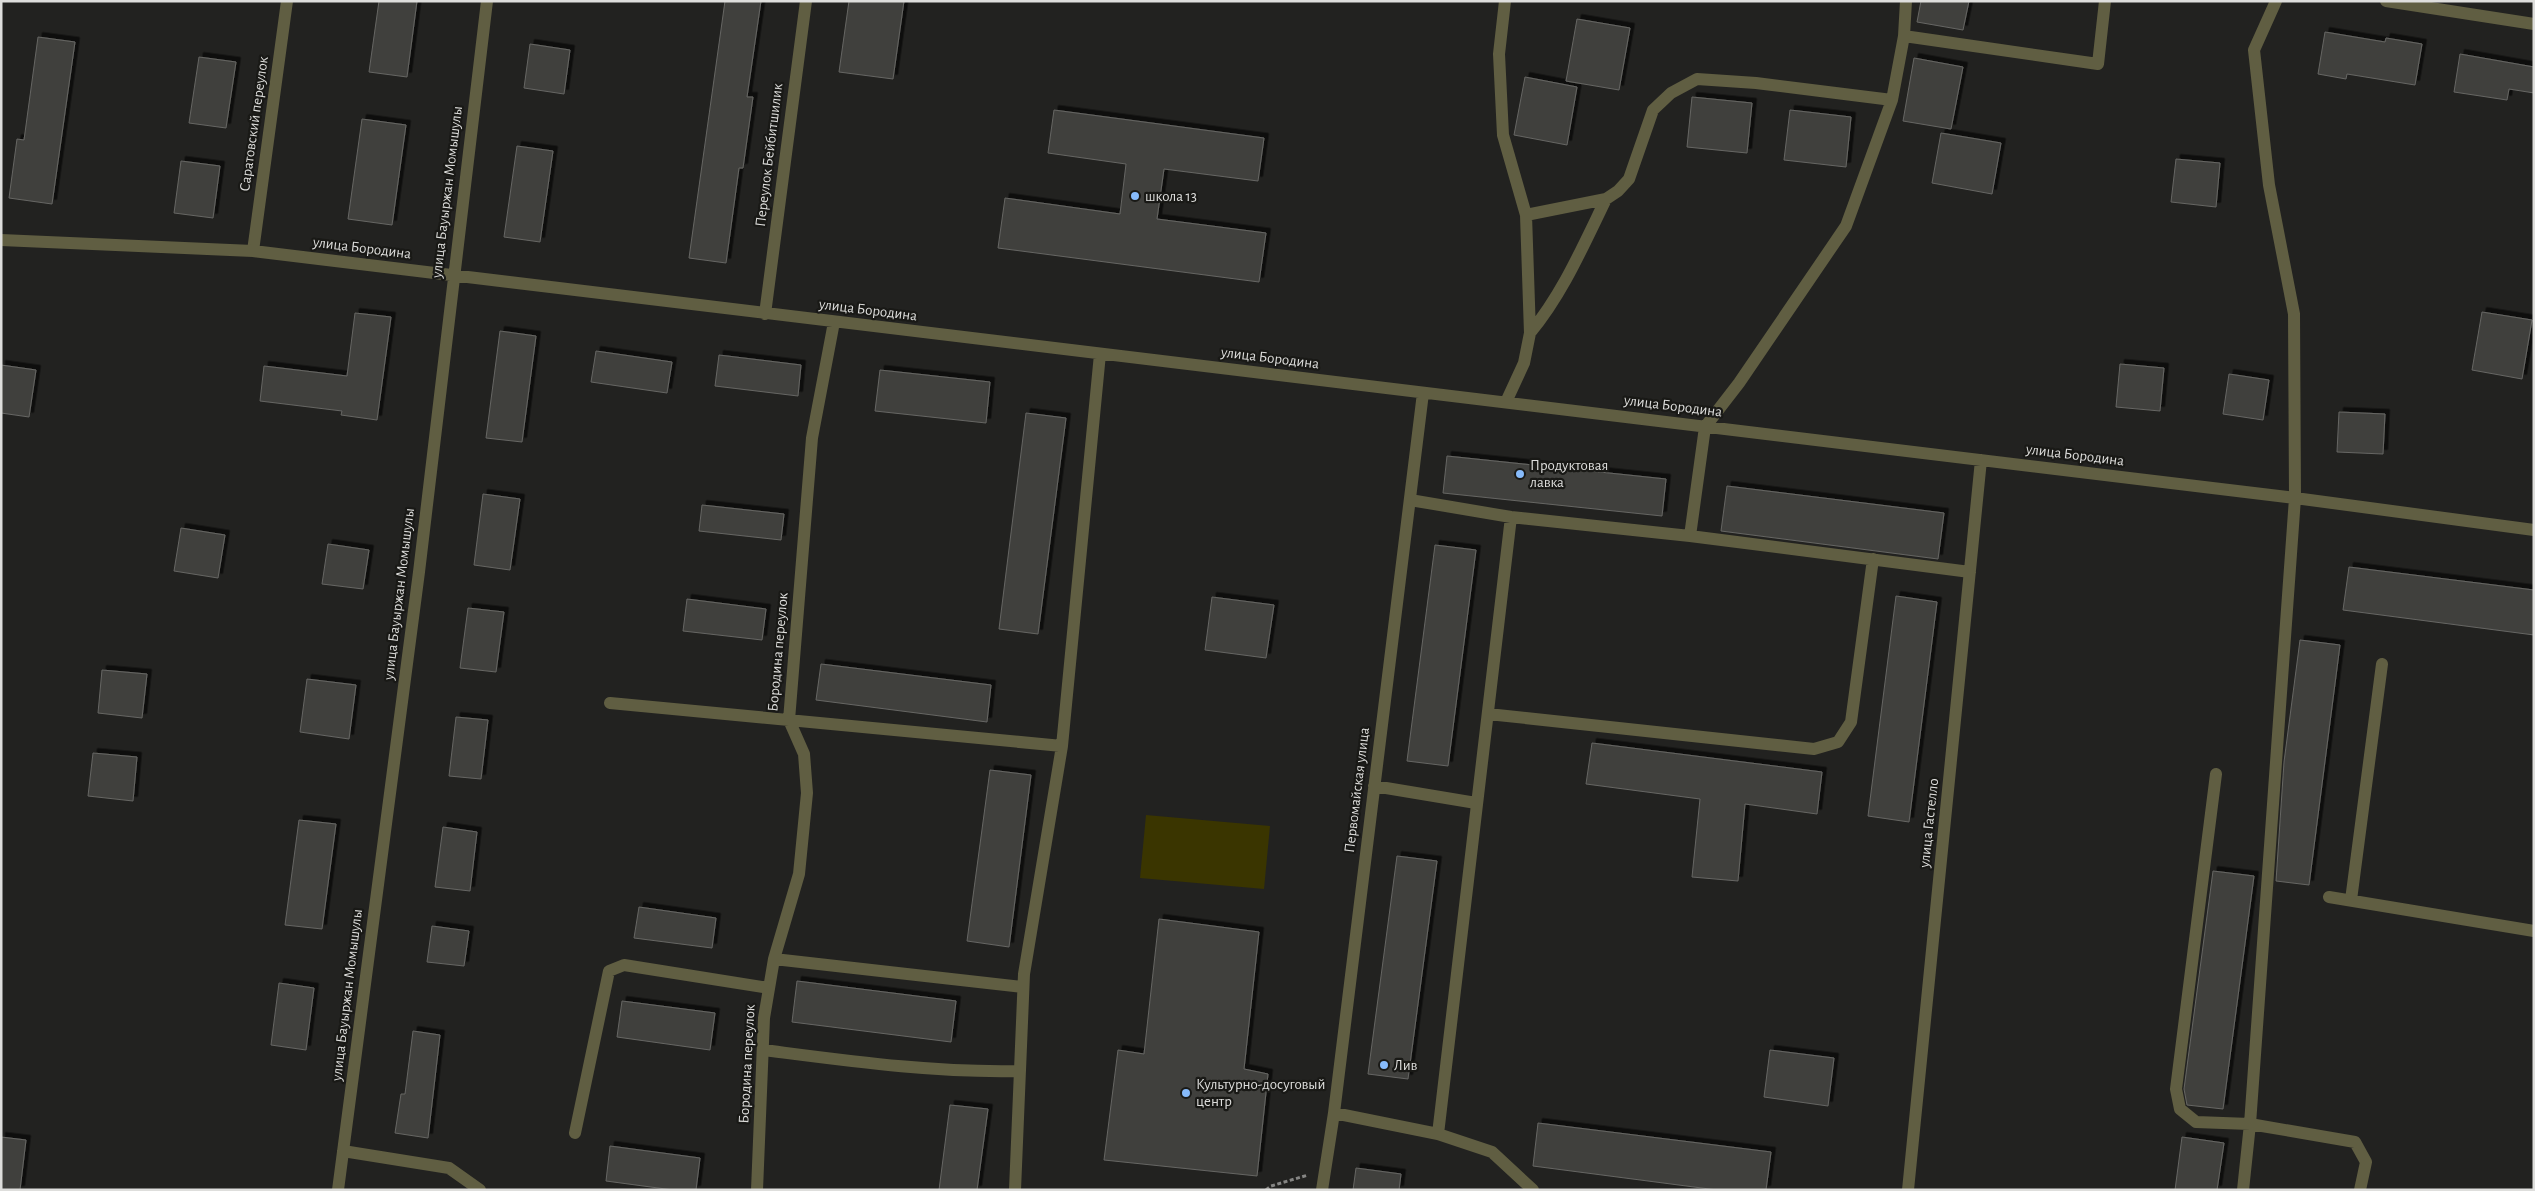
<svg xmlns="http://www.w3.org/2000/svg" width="2535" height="1191" viewBox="0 0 2535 1191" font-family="'Alegreya Sans',sans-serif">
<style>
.green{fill:#3a3500}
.building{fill:#41413e;stroke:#666663;filter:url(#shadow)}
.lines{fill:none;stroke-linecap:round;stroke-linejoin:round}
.path{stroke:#868684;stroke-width:3;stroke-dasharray:4 2.5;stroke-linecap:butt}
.minor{stroke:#605e42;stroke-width:12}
.poi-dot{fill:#87bbfb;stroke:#191916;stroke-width:2}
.labels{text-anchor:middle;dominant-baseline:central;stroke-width:4.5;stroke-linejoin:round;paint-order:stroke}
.street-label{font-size:15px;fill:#dededc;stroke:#191916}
.poi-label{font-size:15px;fill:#dededc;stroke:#191916;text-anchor:start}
</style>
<defs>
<filter id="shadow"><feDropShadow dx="4.5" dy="-4.5" stdDeviation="0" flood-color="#0009"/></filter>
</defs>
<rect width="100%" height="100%" fill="#222220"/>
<path class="green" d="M1146,815L1270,826L1264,889L1140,878Z"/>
<path class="building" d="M379,1H417L407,77L369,72Z
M725,1H761L747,97H753L743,168H739L726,263L689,258Z
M849,1H904L893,79L839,72Z
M1921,1H1969L1963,30L1917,22Z
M1577,19L1630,28L1619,90L1566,81Z
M2325,32L2385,42L2386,38L2422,44L2415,85L2347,74L2346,79L2318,74Z
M38,37L75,42L52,204L9,198L17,139L24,140Z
M530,44L570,50L564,94L524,88Z
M2460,54L2534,67V93L2509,89L2507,100L2454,92Z
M199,57L236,62L226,128L189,123Z
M1914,58L1963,67L1951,129L1903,121Z
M1525,77L1577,87L1567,145L1514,135Z
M1692,97L1752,103L1747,153L1687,147Z
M1054,110L1264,138L1258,181L1164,169L1157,219L1266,233L1259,282L998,248L1005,198L1120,214L1126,164L1048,153Z
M1790,110L1851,117L1846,167L1784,160Z
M362,119L406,125L392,225L348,219Z
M1941,133L2001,143L1992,194L1932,183Z
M517,146L553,151L540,242L504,237Z
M2176,159L2220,163L2216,207L2171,202Z
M181,161L220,166L213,218L174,213Z
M2482,312L2532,320L2522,379L2472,370Z
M355,313L391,317L377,420L341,415L342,411L260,401L264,366L347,376Z
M500,331L536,336L522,442L486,438Z
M596,351L672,362L667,393L591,382Z
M719,355L801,365L798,396L715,386Z
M2120,364L2164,368L2160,411L2116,407Z
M1,365L36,370L29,417L1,413Z
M880,370L990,382L986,423L875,411Z
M2229,374L2269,380L2263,420L2223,414Z
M2339,412L2385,414L2383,454L2337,452Z
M1026,413L1066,418L1038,634L999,629Z
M1447,456L1666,479L1662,516L1443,493Z
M1727,486L1944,513L1938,559L1721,531Z
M483,494L520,499L510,570L474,565Z
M702,505L784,514L781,540L699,531Z
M181,528L225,535L218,578L174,571Z
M328,544L369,550L363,589L322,584Z
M1435,545L1476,550L1448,766L1407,761Z
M2349,567L2534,590V635L2343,610Z
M1896,596L1937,602L1909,822L1868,816Z
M1212,597L1274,605L1266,658L1205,650Z
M687,599L766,609L762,640L683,631Z
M468,608L504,612L496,672L460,668Z
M2300,640L2340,645L2309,885L2276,881L2284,762Z
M821,664L991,685L987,722L816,700Z
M102,670L147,674L142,718L98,713Z
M307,679L356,685L349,739L300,732Z
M456,717L488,720L481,779L449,776Z
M1592,743L1822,772L1817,814L1745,804L1738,881L1692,877L1700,799L1586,784Z
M93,753L137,757L133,801L88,796Z
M990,770L1031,775L1009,947L967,941Z
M299,820L336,824L322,929L285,925Z
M443,827L477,832L470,891L435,887Z
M1397,856L1437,861L1408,1079L1368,1074Z
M2213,871L2254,876L2223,1109L2187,1105L2184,1089Z
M639,907L716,918L712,948L634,938Z
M1159,919L1259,932L1244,1069L1268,1074L1257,1176L1104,1160L1118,1050L1144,1054Z
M432,926L469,931L464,966L427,962Z
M797,981L956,1001L951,1042L792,1022Z
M279,983L314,988L306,1050L271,1045Z
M622,1001L715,1013L710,1050L617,1037Z
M413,1031L440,1035L428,1138L395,1133L401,1094H405Z
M1770,1050L1834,1058L1828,1106L1764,1097Z
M950,1105L988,1109L977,1190H939Z
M1538,1123L1771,1152L1766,1190H1717L1533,1166Z
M1,1137L26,1140L20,1190H1Z
M2182,1137L2224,1143L2217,1190H2175Z
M610,1146L700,1158L696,1190H673L606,1181Z
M1356,1168L1401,1174L1399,1190H1353Z"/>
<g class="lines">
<path class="path" d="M1266,1190L1271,1186L1308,1175"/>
<path class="minor" d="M1505,1L1499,54L1503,135L1526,215L1530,333L1524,363L1506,402
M1906,1L1904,36L2098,64L2105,1
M2276,1L2254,50L2269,185L2294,314L2295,498L2250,1124L2355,1142L2366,1162L2360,1190
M2386,1L2534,24
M1526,215L1606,199L1618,191L1629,179L1653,110L1671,93L1697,79L1756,83L1892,100
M1,240L253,251L2295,498L2534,530
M253,251L287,1
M765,314L806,1
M1530,333C1563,293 1583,246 1606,199
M1410,500L1511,517L1690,536L1970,572
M1511,517L1438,1134L1492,1152L1533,1190
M1690,536L1705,427L1739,383L1846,226L1892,100L1904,36
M610,703L1062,746
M1488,714L1814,749L1838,742L1851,722L1873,559
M2216,774L2176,1089L2180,1109L2196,1122L2250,1124L2243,1190
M1374,786L1476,803
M2329,897L2534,931
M2351,900L2382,664
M774,959L1023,987
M763,1050C849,1061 933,1073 1020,1071
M1334,1113L1438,1134
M575,1133L609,971L624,965L769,988
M343,1151L449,1168L480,1190
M338,1190L419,572L487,1
M757,1190L764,1018L774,959L799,874L807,793L804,754L789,720L812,438L834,322
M1015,1190L1024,974L1062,746L1100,354
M1322,1190L1334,1113L1423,393
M1908,1190L1981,460"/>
</g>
<g class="poi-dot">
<circle cx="1135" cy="196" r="5"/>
<circle cx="1520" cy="474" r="5"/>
<circle cx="1384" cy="1065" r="5"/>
<circle cx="1186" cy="1093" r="5"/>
</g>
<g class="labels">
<g class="street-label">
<text transform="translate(254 124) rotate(-82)">Саратовский переулок</text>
<text transform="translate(769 155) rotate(-83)">Переулок Бейбитшилик</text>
<text transform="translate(447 192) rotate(-83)">улица Бауыржан Момышулы</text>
<text transform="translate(362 248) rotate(7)">улица Бородина</text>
<text transform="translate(868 310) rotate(7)">улица Бородина</text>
<text transform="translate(1270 358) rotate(7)">улица Бородина</text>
<text transform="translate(1673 406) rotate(7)">улица Бородина</text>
<text transform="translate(2075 455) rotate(7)">улица Бородина</text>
<text transform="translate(399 594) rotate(-83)">улица Бауыржан Момышулы</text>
<text transform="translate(778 652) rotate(-85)">Бородина переулок</text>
<text transform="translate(1357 790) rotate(-83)">Первомайская улица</text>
<text transform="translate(1929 823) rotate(-84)">улица Гастелло</text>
<text transform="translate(347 995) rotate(-83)">улица Бауыржан Момышулы</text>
<text transform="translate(747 1064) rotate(-87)">Бородина переулок</text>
</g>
<g class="poi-label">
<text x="1145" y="196">школа 13</text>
<text x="1530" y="465">Продуктовая<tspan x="1530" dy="17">лавка</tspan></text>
<text x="1394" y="1065">Лив</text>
<text x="1196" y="1084">Культурно-досуговый<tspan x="1196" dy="17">центр</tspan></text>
</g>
</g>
<rect width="2535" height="1191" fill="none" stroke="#dededc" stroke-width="5"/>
</svg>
